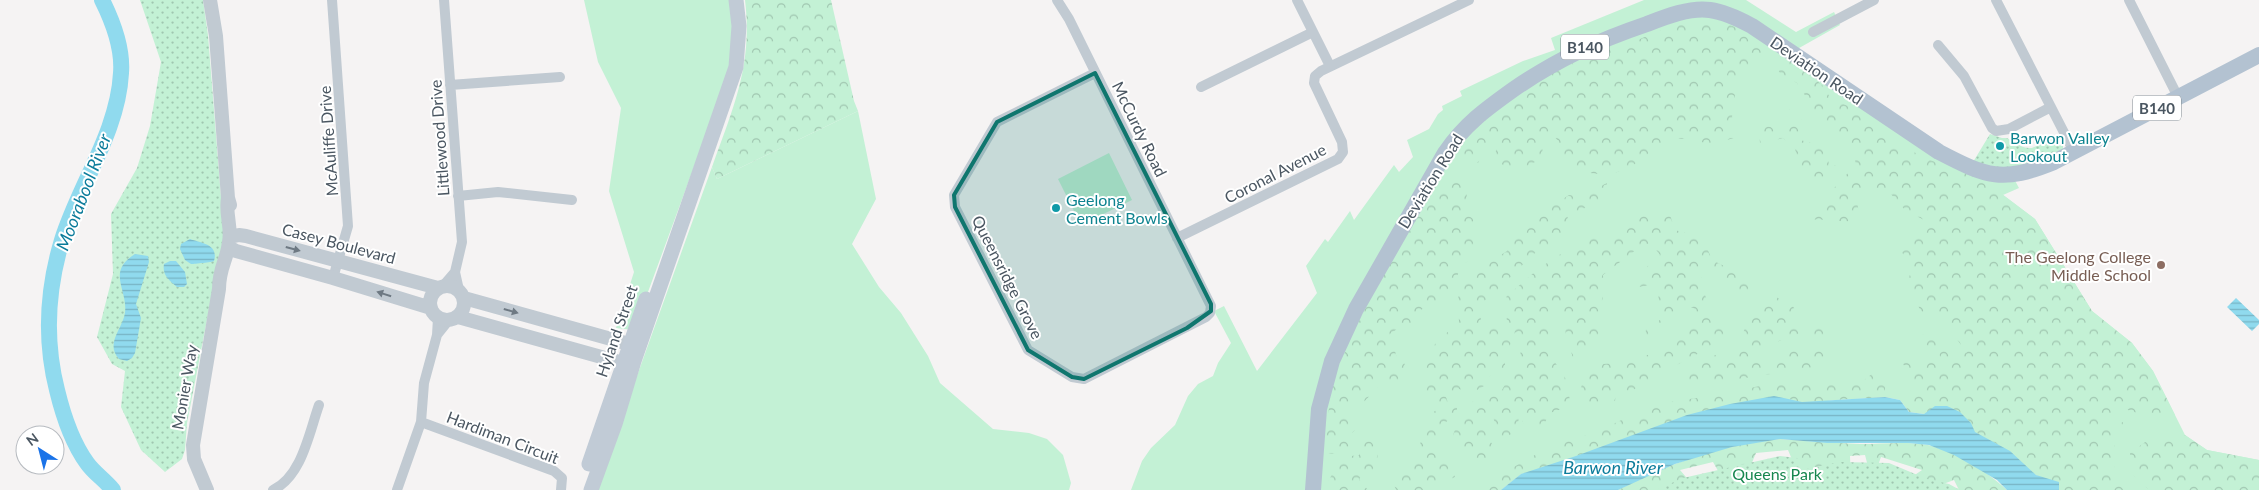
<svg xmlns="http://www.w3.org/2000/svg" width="2259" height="490" viewBox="0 0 2259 490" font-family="Lato,sans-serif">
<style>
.green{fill:#c3f1d5}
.forest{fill:url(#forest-crowns)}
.park{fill:url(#park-dots)}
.water{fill:url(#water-rules)}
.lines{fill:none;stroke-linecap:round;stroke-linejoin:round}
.river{stroke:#90daee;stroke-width:16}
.minor{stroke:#c1cad2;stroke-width:10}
.tertiary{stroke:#c1cad2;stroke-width:14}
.secondary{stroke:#c1cbd6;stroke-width:15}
.primary{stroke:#b3c2d1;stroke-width:16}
.oneway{fill:#6e7983}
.marked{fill:#0f766e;fill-opacity:0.2;stroke:#0f766e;stroke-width:4;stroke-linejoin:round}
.culture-dot{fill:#0f9aa8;stroke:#fff;stroke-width:2}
.education-dot{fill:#8d6e63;stroke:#fff;stroke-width:2}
.labels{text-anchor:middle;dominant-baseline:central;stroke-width:4;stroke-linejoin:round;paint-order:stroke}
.shield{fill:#fff;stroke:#808990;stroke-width:1}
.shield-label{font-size:15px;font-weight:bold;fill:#4a5661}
.street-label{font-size:16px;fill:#4a5661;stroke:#fff}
.culture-label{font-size:16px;fill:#0d838f;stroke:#fff;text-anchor:start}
.education-label{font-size:16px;fill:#785e54;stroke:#fff;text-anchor:end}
.park-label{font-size:16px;fill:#17864f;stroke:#fff}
.water-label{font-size:18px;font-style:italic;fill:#0c7c9b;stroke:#fff}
</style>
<defs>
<pattern id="forest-crowns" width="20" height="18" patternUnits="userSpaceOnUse" patternTransform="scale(1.25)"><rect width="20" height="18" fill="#c3f1d5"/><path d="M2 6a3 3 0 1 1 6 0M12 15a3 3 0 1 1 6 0" fill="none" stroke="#a0c6b0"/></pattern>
<pattern id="park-dots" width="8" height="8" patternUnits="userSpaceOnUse" patternTransform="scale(1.25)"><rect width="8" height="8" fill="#c3f1d5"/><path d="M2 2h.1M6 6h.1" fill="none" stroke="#a0c6b0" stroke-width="1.8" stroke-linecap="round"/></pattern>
<pattern id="water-rules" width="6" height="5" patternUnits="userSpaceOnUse" patternTransform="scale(1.25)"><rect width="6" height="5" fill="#90daee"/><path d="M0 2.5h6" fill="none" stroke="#78b4c4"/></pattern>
</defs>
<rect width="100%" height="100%" fill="#f5f3f3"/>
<path class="green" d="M584,0H732L735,23L730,69L634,330L616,328L634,272L609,191L621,108L598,62Z
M1644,0H1746L1796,32L1834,12L1840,25L1792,52L1939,152L2012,175L2019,188L2003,195L2035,219L2092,311L2132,343L2153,371L2185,435L2207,450L2259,460V490H2059L2058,487L1900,400L1885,397L1832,400L1521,474L1501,490H1131L1142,461L1151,448L1175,425L1188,396L1198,384L1213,376L1218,363L1231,343L1214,311L1224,306L1257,371L1317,293L1306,266L1325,239L1328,242L1350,211L1354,220L1394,165L1399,172L1413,157L1407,140L1429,129L1438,114L1443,110L1442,106L1462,96L1460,91L1523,61L1555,50L1551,38Z
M858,111L876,199L852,244L879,287L901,313L928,356L940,383L993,429L1029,433L1047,439L1063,455L1071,483L1069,490H596L712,167L717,179Z
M1109,153L1132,200L1081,225L1058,179Z"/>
<path class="forest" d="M745,0H831L854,101L858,111L717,179L712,167C733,108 753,65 745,0Z
M1710,21C1734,23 1751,33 1766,52L1761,56L1758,70L1748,69L1743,75L1734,81L1726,77L1729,69L1721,79L1735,94L1732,117L1739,137C1729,139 1718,143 1709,143C1699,143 1688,138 1678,139C1647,143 1640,175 1600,174C1582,173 1572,168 1560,156L1558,141L1551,132L1543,147L1541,159L1525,167H1505L1495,157L1497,143L1486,145L1478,163L1462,160L1461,142L1483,121L1546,76L1592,54L1623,46L1681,22Z
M1789,58L1823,86L1831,99L1853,108L1868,120L1878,135L1889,133L1906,147L1922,157L1991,183L2002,194L2035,219L2092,311L2132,343L2153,371L2175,415H2143L2122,408L2106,419L2109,429L2123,422L2125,435L2112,438L2118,458L2113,470L2128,490H2059V482L2036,475L2010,451L1975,432L1971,423L1960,412L1947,406L1935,407L1924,414L1909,412L1900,400L1908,395L1913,387L1902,361L1921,358L1941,361L1939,352L1919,341L1925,331C1941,336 1951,348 1967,353L1953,334L1946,315L1928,317L1920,310L1908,281L1913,265L1897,247L1911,238L1926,221L1905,210L1890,193L1870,186L1856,198L1861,221C1841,223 1825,218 1805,220L1856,164L1850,142L1825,126L1797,83L1780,73L1774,64L1776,61Z
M1784,105L1802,119L1797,139L1825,147L1829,164L1843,167L1826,178L1804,182L1795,149L1783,138L1760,144L1759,124L1786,131L1793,124Z
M1461,176L1468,183L1465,215L1473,218L1475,246L1472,259L1461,265L1455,283L1442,294L1433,309L1424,308L1418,312L1421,317L1413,324H1404L1390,334L1397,358L1404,361L1405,367L1412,370L1413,378L1404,382L1399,389L1378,381L1377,388L1360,406L1354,404L1349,416L1356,419L1359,426L1349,436L1353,447L1351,456L1359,455L1361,442L1373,441L1378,448L1377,462L1370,477L1364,474L1359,479L1368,490H1323L1334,471L1338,454L1324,453L1326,428L1333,382L1349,342L1370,299L1437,183H1453Z
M1607,183L1604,200L1568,215L1565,235L1556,245L1533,254L1494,294L1483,302L1478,341L1494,321L1507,327L1506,297L1538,269L1591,234L1601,241L1623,223L1644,212H1669L1675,230L1689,234L1700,231L1712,260L1754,281L1756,295C1732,290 1721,281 1704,265C1696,289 1713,313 1727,333L1703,351L1652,378L1633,390L1616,392L1615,401L1589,409L1577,398L1586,374L1603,364L1628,362L1656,352L1685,329L1694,308L1684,306L1660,332L1645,338L1646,329L1663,318L1657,305L1661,283L1639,287L1641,272L1660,255L1651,243L1641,246L1603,275L1604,292L1597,323L1600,342L1584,355L1573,358L1566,335L1562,304L1548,306L1550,323L1549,356C1566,374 1569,381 1570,406L1550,413L1542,428H1525L1519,411L1518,429L1500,442L1491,409L1481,425L1495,449L1482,464L1457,452L1453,435L1461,414L1478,396L1502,390L1519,358L1525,338L1515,332L1505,358V373L1492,372L1484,386L1470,394L1457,388L1446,397L1448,403H1457V415C1440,423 1437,433 1435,452L1450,455L1455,477L1426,490H1396L1393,482L1410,470L1432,413L1438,409L1424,401L1427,382L1419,365L1439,339L1459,323L1458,298L1468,269L1487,264L1507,251L1517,229L1569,195L1581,196Z
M1771,294L1793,306L1796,313L1786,329L1809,326L1825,321L1830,338L1814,340L1801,333L1757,349L1750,361H1767L1789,348L1830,350L1827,365C1775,372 1723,385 1670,383L1685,372L1715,355L1727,360L1735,350L1747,324Z
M1873,373L1885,386V397L1802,402L1774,396L1730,404L1687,415L1576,456L1521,474L1501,490H1482L1498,476L1556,443L1595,433L1654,404L1718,395L1782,381H1821L1858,385Z
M2185,435L2207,450L2259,460V490H2149L2132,474L2130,453L2148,440Z
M1780,439C1807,441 1833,443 1860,444C1882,444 1906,441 1928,445C1956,452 1987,471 2007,490H1959L1954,480L1927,490L1909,479L1922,470L1881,457L1872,482L1865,455L1850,456L1851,479L1796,469L1788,450L1756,453L1751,465L1721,476L1713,462L1680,470L1697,490H1618C1667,464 1724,444 1780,439Z"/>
<path class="park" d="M140,0H203L208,35L225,247L218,263L187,423L185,450L182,459L165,472L141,450L121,407L125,371L112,364L97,337L113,274L111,214L137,168L150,126L161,62Z
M1990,134L2002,138H2007C2016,143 2027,153 2038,145C2042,142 2044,135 2051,135C2053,134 2056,136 2059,136L2063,143V157L2034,170L1970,167Z
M1780,456L1797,458L1802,470L1839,462L1889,463L1927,479L1949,484L1960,490H1656L1683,478Z"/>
<path class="water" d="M190,239C201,243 219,244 214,261C212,262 195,264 191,264L185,260L180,249L181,244Z
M135,254L148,256L149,262L136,304L141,318L135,353L132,358L127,361L119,359C105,343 122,330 125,313C128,289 106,272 135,254Z
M170,261H176L185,272L187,284L184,287H177C169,280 162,275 164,264Z
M2236,298L2259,320V324L2252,331L2227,307Z
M1774,396L1802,402L1885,397L1900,400L1909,412L1924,414L1935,406H1947L1960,412L1971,423L1975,432L2010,451L2036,475L2059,482V490H2007L1997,480L1954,455L1929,445L1908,443H1827L1780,439L1732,447L1675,464L1618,490H1501L1521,474L1576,456L1687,415L1730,404Z"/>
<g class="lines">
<path class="river" d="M102,0C113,22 123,48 121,73C118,132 79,185 62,240C47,290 44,339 57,390C63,415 71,441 87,463C94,473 105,480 113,490"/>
<path class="minor" d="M332,0L348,226L333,278
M1057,0L1069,19L1211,306L1210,313L1206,317L1084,379L1072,377L1028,350L955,207L954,195L997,122L1095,73
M1297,0L1330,66
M1996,0L2074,152
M2129,0L2178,97
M1813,32L1874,0
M1938,45L1964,76L1992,128L1996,131L2009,129L2051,107
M450,85L560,77
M1201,87L1313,32
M458,196L498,192L572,200
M1177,238L1338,159L1343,152L1342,142L1314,83L1315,76L1321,71L1469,0
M455,272L459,290
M443,286L455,272L462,242L444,0
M437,335L449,320
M421,422L554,471L562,478L561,490
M273,490C302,476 309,433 319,405
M397,490L421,422L424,383L437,335L438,318"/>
<path class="tertiary" d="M210,0L216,36L228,198L230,205
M230,237L239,235L246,236L438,288
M229,247L236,251L333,278L431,308
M430 303a17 17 0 1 1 34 0a17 17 0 1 1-34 0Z
M464,298L629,344
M458,317L623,363
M207,490L194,459L193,445L219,289C219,267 227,261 229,242C232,227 225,214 228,198"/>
<path class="secondary" d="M589,464L646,299
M591,490L615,424L634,361L736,67L739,26L736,0"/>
<path class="primary" d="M1313,490L1319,409L1332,361L1356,309L1445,153C1465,124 1486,109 1514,89C1558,59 1597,41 1647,24C1665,17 1690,7 1710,10C1725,12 1739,19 1752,26L1939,152C1987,177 2002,183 2054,162L2259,55"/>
</g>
<defs><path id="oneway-solid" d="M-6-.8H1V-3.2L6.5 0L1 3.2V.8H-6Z" transform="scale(1.25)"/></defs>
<g class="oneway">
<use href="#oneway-solid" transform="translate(293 249) rotate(15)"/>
<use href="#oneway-solid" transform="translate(384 294) rotate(-162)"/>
<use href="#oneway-solid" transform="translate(511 311) rotate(16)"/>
</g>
<path class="marked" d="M1095,73L1211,304V311L1187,328L1084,379L1072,377L1028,350L955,207L954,195L997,122Z"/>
<g class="culture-dot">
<circle cx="2000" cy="146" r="5"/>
<circle cx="1056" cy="208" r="5"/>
</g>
<circle class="education-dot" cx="2161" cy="265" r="5"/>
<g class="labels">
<g class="shield">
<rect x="1561" y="34.5" width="48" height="25" rx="4"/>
<rect x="2133" y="95.5" width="48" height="25" rx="4"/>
</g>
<g class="shield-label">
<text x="1585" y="47">B140</text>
<text x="2157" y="108">B140</text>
</g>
<g class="street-label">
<text transform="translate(1817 70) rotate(34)">Deviation Road</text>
<text transform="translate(1140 129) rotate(64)">McCurdy Road</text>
<text transform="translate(439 138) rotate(-94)">Littlewood Drive</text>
<text transform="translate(328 141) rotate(-94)">McAuliffe Drive</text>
<text transform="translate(1275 173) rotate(-27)">Coronal Avenue</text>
<text transform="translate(1430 181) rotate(-58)">Deviation Road</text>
<text transform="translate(339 243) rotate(15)">Casey Boulevard</text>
<text transform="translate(1008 277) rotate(63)">Queensridge Grove</text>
<text transform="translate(616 331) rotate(-71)">Hyland Street</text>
<text transform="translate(184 387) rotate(-80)">Monier Way</text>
<text transform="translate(503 437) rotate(21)">Hardiman Circuit</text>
</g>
<g class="culture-label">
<text x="2010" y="137">Barwon Valley<tspan x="2010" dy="18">Lookout</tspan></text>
<text x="1066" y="199">Geelong<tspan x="1066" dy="18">Cement Bowls</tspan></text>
</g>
<g class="education-label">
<text x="2151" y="256">The Geelong College<tspan x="2151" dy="18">Middle School</tspan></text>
</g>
<g class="park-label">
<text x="1777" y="473">Queens Park</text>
</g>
<g class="water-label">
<text transform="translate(83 192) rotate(-69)">Moorabool River</text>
<text x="1613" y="467">Barwon River</text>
</g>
</g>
<g transform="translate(40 450) rotate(324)"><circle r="24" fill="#ffffff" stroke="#b7bbc0"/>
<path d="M0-4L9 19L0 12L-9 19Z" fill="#1a73e8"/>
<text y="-8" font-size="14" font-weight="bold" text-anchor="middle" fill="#4a5661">N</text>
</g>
</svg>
